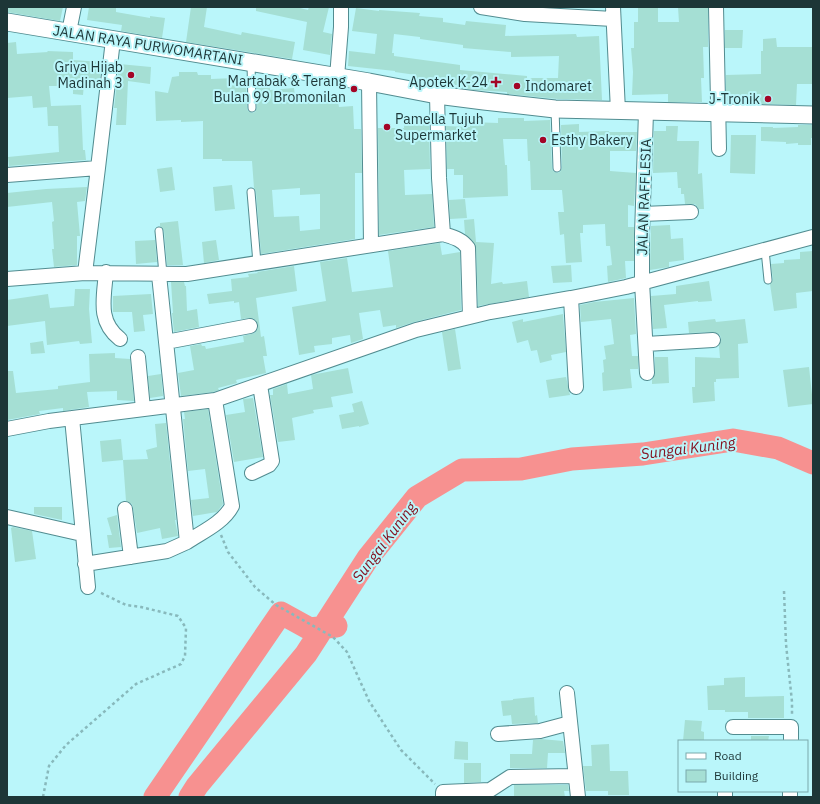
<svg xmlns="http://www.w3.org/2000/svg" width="820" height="804" viewBox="0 0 820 804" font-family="'IBM Plex Sans',sans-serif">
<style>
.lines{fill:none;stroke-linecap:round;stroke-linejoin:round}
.river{stroke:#f79190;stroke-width:23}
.building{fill:#a5dfd4;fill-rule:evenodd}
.service-casing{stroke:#528c90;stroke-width:9}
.minor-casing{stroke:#528c90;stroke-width:16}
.tertiary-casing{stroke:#528c90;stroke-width:19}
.path{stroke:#88b9bc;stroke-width:2.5;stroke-dasharray:3 3;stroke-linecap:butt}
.service{stroke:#fff;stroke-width:7}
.minor{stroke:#fff;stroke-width:14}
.tertiary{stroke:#fff;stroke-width:17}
.poi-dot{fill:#a30526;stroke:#baf6fa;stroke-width:1.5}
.labels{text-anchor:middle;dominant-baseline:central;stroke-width:4;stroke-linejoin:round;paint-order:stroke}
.street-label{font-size:14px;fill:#1d3637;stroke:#baf6fa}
.poi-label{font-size:14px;fill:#1d3637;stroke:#baf6fa;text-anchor:end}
.water-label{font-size:15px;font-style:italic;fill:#851322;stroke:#baf6fa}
</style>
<rect width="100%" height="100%" fill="#baf6fa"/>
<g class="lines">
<path class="river" d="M155,797L281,613L310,629L336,626
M190,797L197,786L306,654L368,558L417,497L462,470L521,469L572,459L643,454L733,440L778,448L813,463"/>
</g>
<path class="building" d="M7,7H63L60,21L7,12Z
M89,7H116V12L150,18V16L165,18L162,38L121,31L122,25L87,20Z
M191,7H207L204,27L241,35L242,32L295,42L292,59L186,42Z
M256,7H296L308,10L309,7H329L323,32L332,34L330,55L303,50L307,22L256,11Z
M638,7H658V22H679L678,7H708V47H703L704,78H701L702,102H668V94L632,95L633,72L631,48H634V22H638Z
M356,8L379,11V10L420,13L419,16L443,18V22L465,25L466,21L506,25L505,36L576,34L577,37L599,36L602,100L558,99L507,94V92L474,90L462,88V86L415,79L416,75L395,72V71L348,66L349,51L375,54L377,34L352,31ZM394,34L420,37V39L463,45V48L511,52V57L559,56L558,78H527V76L460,70V65L394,56V53H392Z
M725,30H743L742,48H725Z
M776,38L777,47H813V84H797L796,105L761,104L760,99L726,101V75L761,74V51H763V39Z
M16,42L17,54L48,52L47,51L73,52V60L102,62L99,85L84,84L83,95L73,94V86H49L51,106L81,105L83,150H85L86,160L9,166L8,157L59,152L58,126H48L47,107L33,108L32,96L7,98V43Z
M119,64L151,67L150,84L128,81L126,125H116L117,108H114Z
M179,72H197L198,75H211V79L235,78V82H246L247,108L248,111L252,113L255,112L257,108L256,82L270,81V90L294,88L295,96H311V104L338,102L339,107L353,106L354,129H361L362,173H355V239L261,254L256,192L254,188L252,161H222V159H203V121L181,122V120L156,121L155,91L168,93L172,77L179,76ZM300,188V195L320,194V229L300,231L299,216L274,217L272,190Z
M498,118H524V121L550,120L552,168L553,171L557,173L560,172L562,168L561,125L579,124V132L609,131V132H637L636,151H610V171L636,173L634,206L628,205V227H634V261H625L626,278L608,282L607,266L612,265L610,246H606L605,224L583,225V233H580L582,262L566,263L564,234L560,235L558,212H564L562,190H531L530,161H528L527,139H503L505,165H507L508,196L463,198V175H454V169H447L446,126L470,127V122L498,123Z
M404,122L429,123L430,169L404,170L405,195L432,194L434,227L379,235L378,128H404Z
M798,125H813V138H811V145H798V143L786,144V142L761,141V127H773V128L798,127Z
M666,126H678L677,141H699L698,174L702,173L704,209H699L695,204H685L684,194H681V188H678L677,172L653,173L654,131H666Z
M731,135H756L755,174L730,173Z
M172,167L175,190L160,192L157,169Z
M232,185L235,209L215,211L213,187Z
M87,187L85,201L77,202L80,236H77V265L54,267L52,249H54L52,222L54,221L52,202L7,207V193L46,189Z
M465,199L467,218L450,219L449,200Z
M474,219L476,242L494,243L491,284L502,282L503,284L527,281L529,297L478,306L476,248L472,240L465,234L464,220Z
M178,221L183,265H167L164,231L160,226V223Z
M670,225L671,239L683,238L684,260L669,262V267L650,270L651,226Z
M155,240L157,262L136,264L135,241Z
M216,240L219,260L204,263L202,242Z
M440,243L442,255L460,252L461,310L414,322L396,328V325L383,327L380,310L359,313L363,339L351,343L350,335L332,338V344L314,346L315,352L299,355L292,307L326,301L320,262L347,258L352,292L393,287L388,251Z
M813,251V291L796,293L797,308L774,311L770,284L773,280L771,264L784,263V260L800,259V252Z
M571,265L572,282L553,283L551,266Z
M294,266L297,291L256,298L261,337L264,336L267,356H263L266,373L236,380L237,383L218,388L219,390L213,392L181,396L178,373L194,370L190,346L201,344L202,346H205L206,349L244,342L243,336L255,333L258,328V324L253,318L241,319L239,302L234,303V301L209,304L207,294L232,291L231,279L249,277L248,274L258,273L257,272Z
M709,281L712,301L698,302V301L664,305L667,328L653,329L651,296L676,294V286Z
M171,282H184L185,286H186L187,311L197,309L199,327L174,332L172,313H173Z
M75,289H90L89,309L92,343L80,344L79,341L47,345L45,321L7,326V300L48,294L50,308L74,306Z
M151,294L153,314L143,315L145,331L134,332L132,312H113V296Z
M634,298L636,334L630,335L632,356H638V369H630L632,388L603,391L602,373L604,372L603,360L606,359L604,346L614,344L611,319L581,322L580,305L594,302Z
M563,314L566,352L551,355L552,360L540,363L537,350L531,351L528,340L517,343L512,322L523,319V322Z
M715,319L716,322L745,319L748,343L738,344L739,378L716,379V382H714L715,401L693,403L692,387H695V357L720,358L719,346L721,339L720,335L713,332L689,333L688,322Z
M455,329L461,369L448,371L442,332Z
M43,341L45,353L31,354L30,343Z
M115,353V358L130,359L134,401L117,400V391L87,392L89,407L63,411V408L39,411L40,414L7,420V371H13L16,393L58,389V386L90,382L89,354Z
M655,357H668L669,383L652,384V380L655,373Z
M809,367L813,404L788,407L783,370Z
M348,368L353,393L331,397L333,407L313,410L314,413L292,418L295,440L278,442L270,395H273V389L287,384L288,394L313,389L311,375Z
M161,374L163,396L150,398L148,376Z
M566,377L570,395L549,398L546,380Z
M253,398L263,457L234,462L226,415L245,412L243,399Z
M362,401L369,424L359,427V426L342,429L339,415L354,412L352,404Z
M208,409L223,504L217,512L193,516L191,500L209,498L205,469L188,471L183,419H185L184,412Z
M166,423L176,520H175L178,536L162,539L160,528L137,533L133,508L132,504L126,501L123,460L148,459L146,450L157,447L155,424Z
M121,439L123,460L102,462L100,441Z
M34,507H62V520L34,514Z
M117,515L121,547L109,548L107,535H112L107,518Z
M13,527L32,531L36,559L15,562L11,528Z
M745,677V697L784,696V718H748V712H725V710H708L707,686L724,685V678Z
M534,697L535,716L537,715L538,723L512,724L511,715L503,716L501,701L513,700V699Z
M685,720L702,721L701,731L704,732V741H683Z
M751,736H769L768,741H751Z
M541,739L563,741L565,753H548L547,768H510V754H532L533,740Z
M455,741L468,742V760L454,759Z
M609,744L610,771H628L629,795H608V791H586L583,766H592L591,745Z
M464,763H481V782L464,783Z
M514,785H568L569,791H564L565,797H514Z"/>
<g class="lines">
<defs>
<path id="service" d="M251,63L252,108
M555,109L557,168
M251,192L257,263
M159,231L163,274
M765,250L768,280"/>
<path id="minor" d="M481,7L525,14L613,19
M613,7L618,111
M716,7L719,149
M69,32L74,7
M337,77L341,27V7
M369,82L371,245
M646,112L642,234V282L647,373
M7,175L98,168
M643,214L691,212
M443,234C452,237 462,239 468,248L470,317
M106,272C104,298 97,321 120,339
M85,273L187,274L443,234L439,178L437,95
M7,279L85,273L98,168L113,40
M571,298L576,387
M166,342L250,326
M646,344L713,340
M138,357L143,409
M72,418L88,587
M7,429L49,421L215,400L416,330L490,312L571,298L626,287L813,237
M252,473L269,465L272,461L260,385
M125,509L131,557
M7,517L82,534
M187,542C202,532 223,523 232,506L215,400
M85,564L167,551L187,542L159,275
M567,693L578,797
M733,727H791V741
M498,734L540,731L570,723
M725,791V797
M443,797V792L490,790L510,777L575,776
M790,797V791"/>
<path id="tertiary" d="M7,22L369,82L437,95L484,101L555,109L813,115"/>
</defs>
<use href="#service" class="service-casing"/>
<use href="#minor" class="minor-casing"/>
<use href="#tertiary" class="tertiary-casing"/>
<path class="path" d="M221,535L228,552L255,587L276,605L333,637L347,652L369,701L401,750L435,784
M784,591L786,644L792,702V715
M43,797L49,766L66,745L136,684L181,664L185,656L186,628L178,616L141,607L126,605L99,592"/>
<use href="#service" class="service"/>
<use href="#minor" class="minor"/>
<use href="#tertiary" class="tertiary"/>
</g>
<g class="poi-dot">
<circle cx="131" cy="75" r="4"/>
<path d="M494 76h4v4h4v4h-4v4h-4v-4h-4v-4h4z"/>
<circle cx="517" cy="86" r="4"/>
<circle cx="354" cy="89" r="4"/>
<circle cx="768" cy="99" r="4"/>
<circle cx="387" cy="127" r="4"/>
<circle cx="543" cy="140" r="4"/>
</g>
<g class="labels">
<g class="street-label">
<text transform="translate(148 45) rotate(9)">JALAN RAYA PURWOMARTANI</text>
<text transform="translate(644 197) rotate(-88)">JALAN RAFFLESIA</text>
</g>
<g class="poi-label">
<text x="123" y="67">Griya Hijab<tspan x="123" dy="16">Madinah 3</tspan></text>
<text x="346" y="81">Martabak &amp; Terang<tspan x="346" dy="16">Bulan 99 Bromonilan</tspan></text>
<text x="488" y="82">Apotek K-24</text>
<text x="525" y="86" text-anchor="start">Indomaret</text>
<text x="760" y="99">J-Tronik</text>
<text x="395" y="119" text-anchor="start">Pamella Tujuh<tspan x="395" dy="16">Supermarket</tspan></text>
<text x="551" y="140" text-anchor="start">Esthy Bakery</text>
</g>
<g class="water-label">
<text transform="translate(688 448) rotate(-7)">Sungai Kuning</text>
<text transform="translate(384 542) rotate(-53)">Sungai Kuning</text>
</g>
</g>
<rect width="820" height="804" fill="none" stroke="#1d3637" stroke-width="16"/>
<rect x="678" y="740" width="130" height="52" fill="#baf6fa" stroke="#7ba9ac"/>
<rect x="686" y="753" width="20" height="6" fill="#ffffff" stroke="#7ba9ac"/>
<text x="714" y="760" font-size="12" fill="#1d3637">Road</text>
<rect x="686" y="770" width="20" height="12" fill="#a5dfd4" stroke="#7ba9ac"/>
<text x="714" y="780" font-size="12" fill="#1d3637">Building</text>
</svg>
